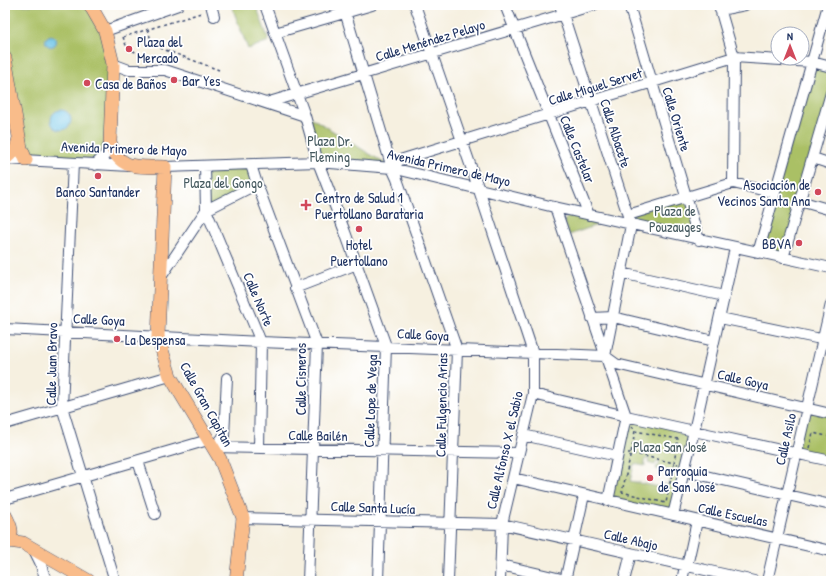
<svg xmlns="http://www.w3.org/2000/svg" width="836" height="586" viewBox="0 0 836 586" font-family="'Patrick Hand',sans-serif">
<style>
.green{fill:#aac065;stroke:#627862;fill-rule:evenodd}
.water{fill:#69c2e6;stroke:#4278a2}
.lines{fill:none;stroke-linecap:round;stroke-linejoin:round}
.minor-casing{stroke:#3c4c72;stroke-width:12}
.major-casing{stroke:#3c4c72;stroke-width:14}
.path{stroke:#3c4c72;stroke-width:1.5;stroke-dasharray:3 3;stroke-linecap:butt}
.minor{stroke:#fff;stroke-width:10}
.major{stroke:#f9bc8a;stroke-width:13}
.poi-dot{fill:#d1495b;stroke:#fff;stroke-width:1.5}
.labels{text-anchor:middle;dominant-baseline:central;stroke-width:3.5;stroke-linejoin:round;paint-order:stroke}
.street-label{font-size:14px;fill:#1b2f5e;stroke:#fff}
.poi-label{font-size:14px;fill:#1b2f5e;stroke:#fff;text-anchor:start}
.park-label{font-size:14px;fill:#465a60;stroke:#fff}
</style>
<rect width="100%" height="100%" fill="#fff"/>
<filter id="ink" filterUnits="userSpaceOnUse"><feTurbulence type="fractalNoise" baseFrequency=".025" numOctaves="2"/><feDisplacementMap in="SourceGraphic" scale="8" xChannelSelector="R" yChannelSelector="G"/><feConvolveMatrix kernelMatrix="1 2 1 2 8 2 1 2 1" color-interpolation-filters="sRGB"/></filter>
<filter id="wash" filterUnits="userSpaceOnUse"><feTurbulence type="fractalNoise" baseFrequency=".012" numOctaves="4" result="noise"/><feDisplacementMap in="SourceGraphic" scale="16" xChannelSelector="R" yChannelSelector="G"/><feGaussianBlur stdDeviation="0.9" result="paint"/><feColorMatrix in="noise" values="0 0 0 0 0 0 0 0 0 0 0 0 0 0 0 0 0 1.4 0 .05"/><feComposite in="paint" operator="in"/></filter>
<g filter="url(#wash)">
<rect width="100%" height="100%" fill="#f6f0e0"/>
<path class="green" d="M5,5H90L105,31L112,84L102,159L30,161L5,58Z
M238,5H256L269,41L248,49L232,7Z
M812,62L831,67V93L783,258L758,253Z
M304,113L392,168L318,162Z
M251,165L257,184L206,210L205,166Z
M685,197L699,240L631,225L628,215Z
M569,215L598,221L597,225L569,235L564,221Z
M807,408L831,414V461L796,454Z
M626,416L694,431L673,515L608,501ZM645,459H649L648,463L655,465L656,462H659V466H657L656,469L667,471L666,475L670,476L668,485L664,484L662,494L657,493L659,487L630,481L634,464L645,466V464L644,463Z"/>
<path class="water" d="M45.5 41a5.5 5.5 0 1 1 11 0a5.5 5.5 0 1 1-11 0Z
M51 120a10 10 0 1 1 20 0a10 10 0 1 1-20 0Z"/>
</g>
<g filter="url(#ink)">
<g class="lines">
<defs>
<path id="minor" d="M211,5L214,16
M265,5L305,116L318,162L345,232L386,346L378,581
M343,5L392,168L397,179L457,350L448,581
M415,5L479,190L533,353V394L502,524L500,581
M505,5L589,215
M560,5L631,225L605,356
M629,5L699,240
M719,5L734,57L733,183
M720,10L745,5
M105,31L178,5
M275,33L372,5
M113,64L129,70H165L305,116
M266,103L594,5
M813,158L831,164
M5,159L130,166
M73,163L62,407L115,581
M95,165L105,155L110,142
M251,165L257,184L317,344L308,581
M205,166L206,210L261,342L259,448
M165,167L318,162L392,168L550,206L831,268
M392,168L400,160L734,57L812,62L831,67
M800,201L831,210
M555,207L626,416
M628,215L733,183L775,193
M735,248L694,431L831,461
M758,253L828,5
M783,258L831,93
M621,273L724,296
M161,277L206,210L257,184
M295,288L357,264
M592,318L613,317L714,341
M720,318L816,338L831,340
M5,329L261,342L605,356L616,364L831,414
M533,394L626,416
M5,424L170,376
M523,435L617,456
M213,447L519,453
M213,447L219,442L224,436L227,378
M138,461L155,514
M684,471L831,505
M513,478L831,551
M5,499L208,440
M608,501L626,416L694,431L673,515
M243,518L502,524L754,581
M33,548L40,562L46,581
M501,565L570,581
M687,566L697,521
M565,581L584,495
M624,581L631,553
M682,581L685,566
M767,581L831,304"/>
<path id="major" d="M90,5L105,31L113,64L110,142C119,172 140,166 165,167L158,337L170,376L220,459L243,518L236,581
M5,58L21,148L26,160
M5,159L16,149L19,138
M5,515C10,524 16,536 5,543
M8,541L23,543L89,581"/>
</defs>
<use href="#minor" class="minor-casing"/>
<use href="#major" class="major-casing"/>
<path class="path" d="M148,29L151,41L160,48L219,70
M123,37L201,13
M123,37L127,48L154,61
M632,426L635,431L631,453L674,463L678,439L635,431
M809,448L813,433L831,437
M628,453H631L622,492L666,503L674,463L678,464"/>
<use href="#minor" class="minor"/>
<use href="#major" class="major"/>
</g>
</g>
<g class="poi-dot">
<circle cx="129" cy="49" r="4"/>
<circle cx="174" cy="80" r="4"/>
<circle cx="87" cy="83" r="4"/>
<circle cx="98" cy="176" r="4"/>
<circle cx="818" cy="192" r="4"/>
<path d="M304 199h4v4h4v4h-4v4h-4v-4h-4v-4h4z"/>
<circle cx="359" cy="229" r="4"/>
<circle cx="799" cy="243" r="4"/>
<circle cx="117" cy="339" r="4"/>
<circle cx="650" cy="478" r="4"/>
</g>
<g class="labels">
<g class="street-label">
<text transform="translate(430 40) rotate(-17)">Calle Menéndez Pelayo</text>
<text transform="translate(595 86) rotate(-17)">Calle Miguel Servet</text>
<text transform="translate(677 119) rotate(73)">Calle Oriente</text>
<text transform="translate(616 133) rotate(72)">Calle Albacete</text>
<text transform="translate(124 148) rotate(2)">Avenida Primero de Mayo</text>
<text transform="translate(578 149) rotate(68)">Calle Castelar</text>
<text transform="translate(449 167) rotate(13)">Avenida Primero de Mayo</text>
<text transform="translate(259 299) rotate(67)">Calle Norte</text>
<text transform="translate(99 319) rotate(3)">Calle Goya</text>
<text transform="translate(423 334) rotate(3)">Calle Goya</text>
<text transform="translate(51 364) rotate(-89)">Calle Juan Bravo</text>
<text transform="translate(300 379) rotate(-90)">Calle Cisneros</text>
<text transform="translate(743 379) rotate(13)">Calle Goya</text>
<text transform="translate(370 401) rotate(-88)">Calle Lope de Vega</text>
<text transform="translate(207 404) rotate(61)">Calle Gran Capitan</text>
<text transform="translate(441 405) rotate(-89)">Calle Fulgencio Arias</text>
<text transform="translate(318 435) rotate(1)">Calle Bailén</text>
<text transform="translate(785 439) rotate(-77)">Calle Asilo</text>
<text transform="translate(504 450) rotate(-77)">Calle Alfonso X el Sabio</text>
<text transform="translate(373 507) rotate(2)">Calle Santa Lucía</text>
<text transform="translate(733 514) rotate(12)">Calle Escuelas</text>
<text transform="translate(631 539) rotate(13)">Calle Abajo</text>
</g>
<g class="poi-label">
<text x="137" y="41">Plaza del<tspan x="137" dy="16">Mercado</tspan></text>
<text x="182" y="80">Bar Yes</text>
<text x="95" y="83">Casa de Baños</text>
<text x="810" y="184" text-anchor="end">Asociación de<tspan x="810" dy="16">Vecinos Santa Ana</tspan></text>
<text x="98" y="191" text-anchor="middle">Banco Santander</text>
<text x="315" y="197">Centro de Salud 1<tspan x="315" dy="16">Puertollano Barataria</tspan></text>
<text x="791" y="243" text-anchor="end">BBVA</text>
<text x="359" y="244" text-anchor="middle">Hotel<tspan x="359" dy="16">Puertollano</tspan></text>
<text x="125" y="339">La Despensa</text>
<text x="658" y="470">Parroquia<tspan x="658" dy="16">de San José</tspan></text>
</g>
<g class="park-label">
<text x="330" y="140">Plaza Dr.<tspan x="330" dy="16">Fleming</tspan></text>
<text x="223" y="182">Plaza del Gongo</text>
<text x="675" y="210">Plaza de<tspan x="675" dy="16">Pouzauges</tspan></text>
<text x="670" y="446">Plaza San José</text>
</g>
</g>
<rect width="836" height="586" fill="none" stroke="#fff" stroke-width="20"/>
<g transform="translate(790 46)"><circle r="19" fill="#ffffff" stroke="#a4acbf"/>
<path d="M0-3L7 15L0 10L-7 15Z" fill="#d1495b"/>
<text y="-6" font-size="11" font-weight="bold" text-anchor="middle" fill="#1b2f5e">N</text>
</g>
</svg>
